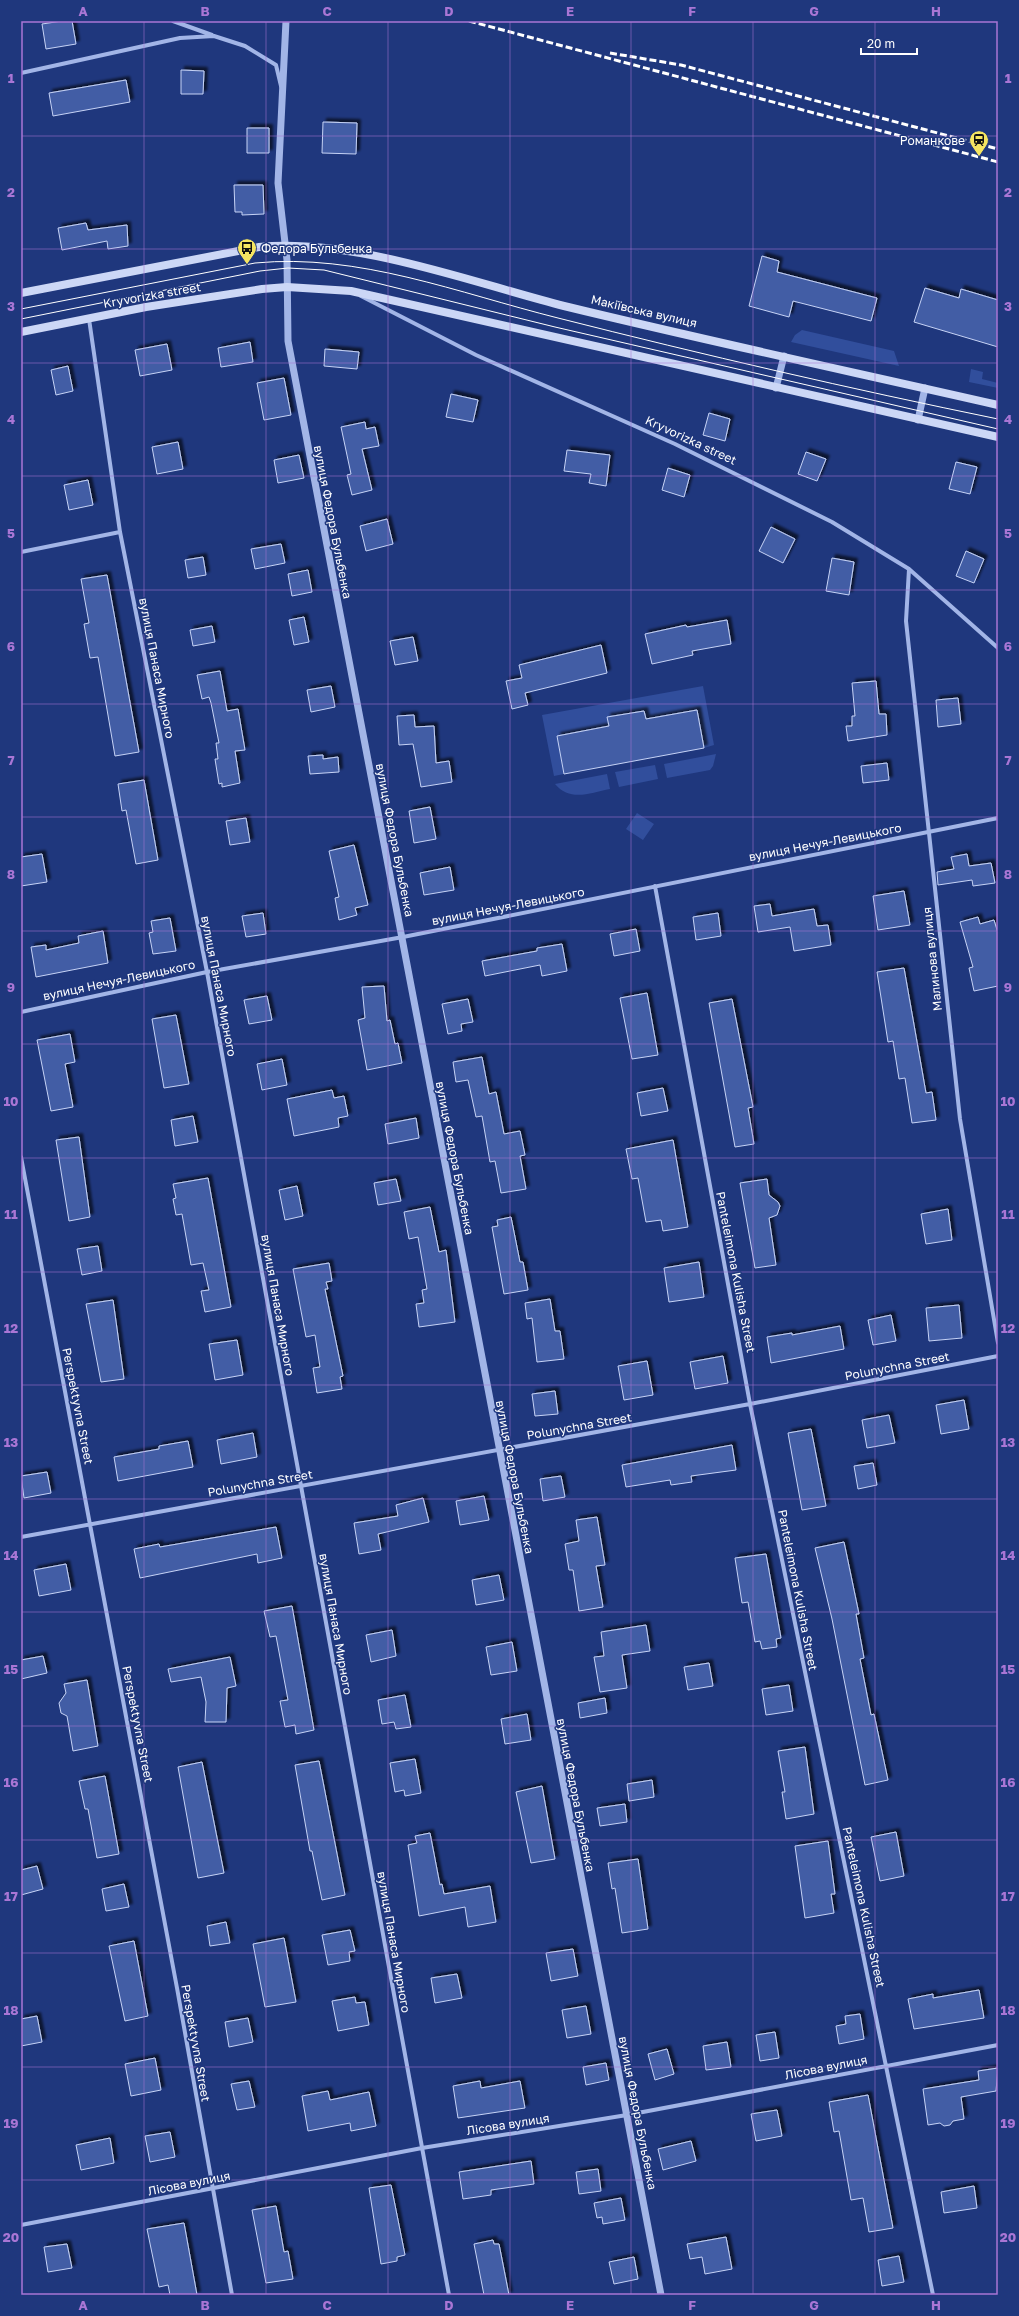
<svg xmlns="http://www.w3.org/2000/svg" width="1019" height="2316" viewBox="0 0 1019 2316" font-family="'Golos Text',sans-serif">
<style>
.green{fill:#314e9c}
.building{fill:#435da5;stroke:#c6d3f6;filter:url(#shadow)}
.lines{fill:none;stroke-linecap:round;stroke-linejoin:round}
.minor{stroke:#a2b5e7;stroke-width:4}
.tertiary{stroke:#a2b5e7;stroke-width:7}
.secondary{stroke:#ccd7f6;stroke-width:8}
.tram{stroke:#fff;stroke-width:1}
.rail{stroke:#fff;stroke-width:3;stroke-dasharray:7 3;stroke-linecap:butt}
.grid{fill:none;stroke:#a976d5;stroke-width:1;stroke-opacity:0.55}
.labels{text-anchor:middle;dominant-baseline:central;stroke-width:3;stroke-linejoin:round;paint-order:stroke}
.poi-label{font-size:12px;fill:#fff;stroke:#1f377d;text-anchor:end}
.street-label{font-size:12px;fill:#fff;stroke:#1f377d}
.neatline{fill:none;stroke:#a976d5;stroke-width:1.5}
.grid-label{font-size:13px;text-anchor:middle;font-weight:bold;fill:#a976d5}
</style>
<defs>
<filter id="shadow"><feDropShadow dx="3.5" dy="-3.5" stdDeviation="1" flood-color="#0009"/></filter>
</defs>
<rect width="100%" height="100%" fill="#1f377d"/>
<path class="green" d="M802,330L894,351L899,366L791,342L795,335Z
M971,369L983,372L982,379L998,383V388L969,382Z
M703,686L714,745L704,748L646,719L644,711L608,717L609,726L557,736L564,774L554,776L542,715Z
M716,754L713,766L710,770L667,778L664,764Z
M655,765L658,779L619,787L615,772Z
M607,774L610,789C590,793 570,802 555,784Z
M637,813L654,824L643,840L626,829Z"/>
<path class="building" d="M62,21H72L76,44L46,49L42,24Z
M181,70L204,71L203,94H181Z
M126,80L130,102L53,116L49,93Z
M323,122L357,123L356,154L322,153Z
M247,128H269V153H247Z
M234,185H263L264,214L242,215V212H235Z
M86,223L88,230L127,225L128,246L108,249L107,241L62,250L58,228Z
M762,256L779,261L777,272L877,298L871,321L793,301L789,317L749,306Z
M925,288L959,298L961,289L998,300V347L914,322Z
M250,342L253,362L221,367L218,348Z
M167,344L172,370L140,376L135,350Z
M325,349L359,352L357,369L324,366Z
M68,366L73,391L56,395L51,370Z
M284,378L291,415L264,420L257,383Z
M451,394L478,400L473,422L446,417Z
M709,413L730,419L725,441L703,435Z
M365,422L366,429L375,427L379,446L362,449L372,490L352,495L347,475L351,474L341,427Z
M178,442L183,469L157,474L152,447Z
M567,450L610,455L606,486L589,483L591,474L564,471Z
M806,452L826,459L817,481L798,474Z
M299,455L304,478L278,483L274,460Z
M956,462L977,467L970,494L949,489Z
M668,468L690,475L684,497L662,490Z
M88,480L93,505L69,510L64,485Z
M387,519L393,544L366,551L360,526Z
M771,527L795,539L783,563L759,551Z
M281,544L285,563L255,569L251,549Z
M966,551L984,559L974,583L956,576Z
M203,557L206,575L188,578L185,560Z
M832,558L854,562L849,595L826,591Z
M308,570L312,592L292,596L288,574Z
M107,575L139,752L115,756L98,657L90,658L84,624L89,623L81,579Z
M304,617L309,642L294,645L289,620Z
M727,620L731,644L692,651L693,655L652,664L645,634L686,625L687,627Z
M212,626L215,642L193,646L190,630Z
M413,637L418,661L395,665L390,641Z
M601,645L607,673L525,693L528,705L512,709L506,681L522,678L519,665Z
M220,671L227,711L238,709L245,750L235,751L240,783L222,787V783L219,784L215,759H218L216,743H219L211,703L209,697L202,699L197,675Z
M876,681L879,714H886L887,735L848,741L846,726H852V716H855L852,683Z
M331,686L335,707L311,712L307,690Z
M958,698L961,724L938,727L936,700Z
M697,710L704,748L564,774L557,736L609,726L607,717L644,711L646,719Z
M414,715L415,727L434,726L436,763L449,761L452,782L421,787L413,744L399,745L397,716Z
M323,755V759L338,757L339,772L310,774L308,756Z
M887,763L889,780L863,783L861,766Z
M144,780L158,860L136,864L126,810L122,811L118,784Z
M430,807L436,839L414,843L409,811Z
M246,818L250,842L230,845L226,821Z
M354,845L368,905L355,908L357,915L339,920L335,898L339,897L329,851Z
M42,854L47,882L21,886V857Z
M967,854L969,866L991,863L995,883L973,886L972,880L938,885L937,872L954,869L951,857Z
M450,867L454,890L424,895L420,873Z
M904,891L910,925L878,930L873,896Z
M770,904L772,916L814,909L817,926L828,925L831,945L794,951L790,927L758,932L754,906Z
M263,913L266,934L246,937L242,916Z
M718,913L721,936L696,940L693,917Z
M978,917L980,924L994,920L998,933V986L974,991L969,968L973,967L960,922Z
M170,918L176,951L153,954L149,933L153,932L151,921Z
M636,929L640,951L614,956L610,934Z
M103,931L108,963L36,977L31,947L46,945V950L79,943L78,936Z
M562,944L567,971L542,976L540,965L485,976L482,961L537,951V948Z
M904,968L926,1093L932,1092L936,1120L912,1123L905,1078L899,1079L893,1041L888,1042L877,972Z
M384,986L387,1021L390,1020L395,1044L398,1043L402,1063L367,1070L358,1020L365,1018L362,987Z
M647,993L658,1055L632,1059L620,998Z
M267,996L272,1020L249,1024L244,1000Z
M468,999L473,1022L461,1024L462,1031L448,1034L442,1004Z
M732,999L753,1107L748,1108L754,1144L735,1147L709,1003Z
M176,1015L189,1084L164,1088L152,1019Z
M70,1034L75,1062L65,1064L73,1107L51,1111L37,1040Z
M482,1057L489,1094L496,1092L504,1134L520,1131L525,1155L520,1156L526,1189L501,1193L495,1161L490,1162L482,1116L476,1117L468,1080L456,1082L453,1062Z
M282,1059L287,1085L262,1090L257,1064Z
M663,1088L668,1111L641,1116L637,1093Z
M332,1090L334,1098L344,1096L348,1116L338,1118L339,1127L294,1136L287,1099Z
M193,1116L198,1142L175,1146L171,1120Z
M416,1118L419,1138L388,1144L385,1124Z
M79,1137L90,1217L69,1221L56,1140Z
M673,1140L688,1227L663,1231L661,1220L646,1222L638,1178L632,1179L626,1149Z
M208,1178L231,1307L205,1312L201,1291L209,1290L203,1263L191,1265L182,1214L176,1215L173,1199L176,1198L173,1184Z
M396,1179L401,1201L378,1205L374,1183Z
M767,1179L769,1195L778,1202L780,1206L777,1215L769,1218L776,1265L755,1268L740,1183Z
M297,1186L303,1216L285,1220L279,1190Z
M430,1207L439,1252L446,1250L455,1322L419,1327L416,1304L424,1303L422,1290L427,1289L418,1237L409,1239L404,1212Z
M948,1209L952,1240L926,1244L921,1214Z
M511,1217L520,1262H523L528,1290L504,1294L492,1227L498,1226L497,1220Z
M98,1246L102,1271L82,1275L77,1249Z
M699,1262L704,1297L669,1302L664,1268Z
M329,1263L332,1281L326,1282L328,1289H325L343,1376L340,1377L342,1389L317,1393L313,1368L320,1367L315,1335L306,1337L293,1269Z
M550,1299L555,1331H560L564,1359L537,1362L532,1318L527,1319L525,1303Z
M113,1300L124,1379L101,1382L86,1304Z
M959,1305L962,1338L929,1341L926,1308Z
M891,1315L896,1341L873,1345L868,1320Z
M840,1326L844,1349L771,1363L767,1337L792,1333V1335Z
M237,1340L243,1375L215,1380L209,1344Z
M723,1356L728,1383L695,1389L690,1362Z
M647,1361L653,1395L624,1400L618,1366Z
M555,1391L558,1414L535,1416L532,1394Z
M964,1400L969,1429L941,1434L936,1405Z
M889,1415L895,1443L867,1448L862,1420Z
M811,1429L826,1506L802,1510L788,1433Z
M253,1433L257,1457L221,1464L217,1440Z
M188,1441L193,1467L118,1481L114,1457L159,1449V1446Z
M732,1445L736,1470L691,1476L692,1482L671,1485L670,1480L626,1487L622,1465Z
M873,1463L877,1485L858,1489L854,1466Z
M47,1472L51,1493L24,1498L21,1476Z
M561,1476L565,1497L543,1501L540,1479Z
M484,1496L489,1520L460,1525L456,1501Z
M423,1498L429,1522L378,1534L381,1550L359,1554L354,1523L398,1516L396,1505Z
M597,1517L605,1565L596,1566L603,1607L579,1611L573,1570H569L565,1544L579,1541L576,1520Z
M276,1527L282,1558L258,1563L257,1554L140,1578L134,1549L159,1544L160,1547Z
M844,1542L859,1614H856L864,1658L860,1659L871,1715L874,1714L888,1780L865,1785L832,1619L815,1548Z
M766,1554L781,1638L776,1639L777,1647L762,1649L760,1641L755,1642L748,1602L742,1603L735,1558Z
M66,1564L71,1590L39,1596L34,1570Z
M499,1575L504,1600L476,1605L472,1580Z
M292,1606L314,1730L296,1734L295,1725L285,1727L280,1701L288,1700L276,1636L270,1637L264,1611Z
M646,1625L650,1651L622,1655L627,1688L600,1692L594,1657L604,1656L601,1632Z
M392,1630L396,1656L371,1662L366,1635Z
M512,1642L517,1671L491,1675L486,1647Z
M43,1656L47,1673L21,1679V1660Z
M230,1657L236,1686L227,1688L226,1722H205L206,1702L201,1677L171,1682L168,1669Z
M709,1663L713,1686L688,1690L684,1667Z
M87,1680L98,1746L73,1751L67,1716L61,1713L59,1703L66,1693L64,1684Z
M789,1685L793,1711L766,1715L762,1689Z
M405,1695L411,1727L396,1729L394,1722L382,1724L378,1700Z
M605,1698L607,1713L580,1718L578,1703Z
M527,1714L531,1740L505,1744L501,1719Z
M805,1747L814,1814L786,1819L782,1792H785L778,1751Z
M415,1759L421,1793L405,1796L404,1790L395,1792L390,1763Z
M319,1761L345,1895L322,1900L312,1851H310L295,1765Z
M202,1762L224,1873L198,1878L178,1767Z
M105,1776L119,1854L97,1858L88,1809H85L79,1781Z
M652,1780L654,1797L629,1801L627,1784Z
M542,1786L555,1859L531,1863L516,1792Z
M625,1804L627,1822L600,1826L597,1808Z
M896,1832L904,1876L880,1881L871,1837Z
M430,1833L440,1885L442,1884L444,1894L490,1886L496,1922L468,1927L465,1907L419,1916L408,1845L417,1843L415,1836Z
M828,1841L835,1894H831L834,1913L805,1918L795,1846Z
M638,1859L648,1929L622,1933L615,1888L612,1889L608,1863Z
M37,1866L43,1889L21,1895V1870Z
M124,1884L129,1907L106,1911L102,1889Z
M226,1922L230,1943L210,1946L207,1926Z
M350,1930L355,1951L349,1952L350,1961L328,1965L322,1935Z
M284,1938L296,2002L265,2007L253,1944Z
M134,1941L148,2016L125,2021L109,1946Z
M573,1949L578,1976L551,1981L546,1953Z
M457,1974L462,1998L435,2003L431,1978Z
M979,1990L984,2018L914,2029L908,1999L933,1994V1998Z
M355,1997L356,2003L365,2002L369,2025L338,2031L332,2001Z
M586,2006L591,2034L567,2038L562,2010Z
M860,2014L864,2039L839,2044L836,2026L846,2024L845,2016Z
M37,2016L42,2042L21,2046V2019Z
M248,2018L253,2042L229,2047L225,2022Z
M775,2032L779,2058L760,2061L756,2035Z
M727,2042L731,2067L706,2070L703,2046Z
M667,2049L674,2074L655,2080L648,2054Z
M155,2058L161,2090L131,2096L125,2064Z
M606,2063L609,2080L586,2085L583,2067Z
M998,2068L996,2091L961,2097L964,2119L953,2121L950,2125L944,2126L940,2123L928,2125L923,2089L979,2080L978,2071Z
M249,2081L255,2107L237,2110L231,2084Z
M480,2081L481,2088L520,2081L525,2108L458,2118L453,2086Z
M328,2091L330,2100L369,2092L376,2126L351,2131L350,2123L308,2131L302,2096Z
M868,2095L893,2228L869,2232L863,2198L851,2200L839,2131L834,2132L829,2102Z
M777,2110L782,2136L756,2141L751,2114Z
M170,2132L175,2157L150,2162L145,2136Z
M110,2138L114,2163L81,2170L76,2145Z
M691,2141L696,2161L663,2170L658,2149Z
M531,2161L534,2184L491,2190V2195L463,2199L459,2172Z
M598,2169L601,2191L579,2194L576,2172Z
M391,2185L405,2255L397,2257V2261L381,2264L369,2188Z
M974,2186L977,2208L944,2213L941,2192Z
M621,2198L625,2220L603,2224L602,2217L597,2218L594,2203Z
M276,2206L284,2252L288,2251L293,2279L266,2283L252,2210Z
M184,2223L197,2295H170L168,2285L159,2287L147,2229Z
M726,2237L732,2269L705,2274L702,2257L690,2259L687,2244Z
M493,2240L494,2244H499L509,2295H484L474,2244Z
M67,2244L72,2268L48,2272L44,2247Z
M899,2256L904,2282L882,2286L878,2260Z
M634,2257L638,2279L614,2284L609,2262Z"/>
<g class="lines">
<path class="minor" d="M173,21L212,35
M21,73L180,38L214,36L245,46L276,65L281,86
M361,296L476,355L675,444L832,522L909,569L998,648
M89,319L120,532L207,972L449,2295
M21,552L120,532
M909,569L906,621L960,1119L998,1343
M655,886L750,1404L933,2295
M21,1012L207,972L403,937L998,818
M21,1157L177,1988L232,2295
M21,1537L750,1404L998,1356
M21,2225L422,2148L627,2115L998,2045"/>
<path class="tertiary" d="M286,21L278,183L287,260L288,341L661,2295
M776,388L784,356
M918,420L925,388"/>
<path class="secondary" d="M21,293L259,247C355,238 470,282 564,306C708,341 853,372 998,405
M21,332L146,307L262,289L287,287L351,291L998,437"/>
<path class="tram" d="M21,309L255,263C359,253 458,293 558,318C704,355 851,389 998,419
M21,319L260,271L288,268L324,270L555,327L998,429"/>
<path class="rail" d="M469,21L998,162
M610,53L681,65L998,149"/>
</g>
<path class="grid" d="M144,21V2295M266,21V2295M388,21V2295M510,21V2295M631,21V2295M753,21V2295M875,21V2295M21,136H998M21,249H998M21,363H998M21,476H998M21,590H998M21,704H998M21,817H998M21,931H998M21,1044H998M21,1158H998M21,1272H998M21,1385H998M21,1499H998M21,1612H998M21,1726H998M21,1840H998M21,1953H998M21,2067H998M21,2180H998"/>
<defs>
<symbol id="station-pin" viewBox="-11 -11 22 30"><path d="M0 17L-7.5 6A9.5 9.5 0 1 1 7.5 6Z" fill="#f6e561" stroke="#1f377d"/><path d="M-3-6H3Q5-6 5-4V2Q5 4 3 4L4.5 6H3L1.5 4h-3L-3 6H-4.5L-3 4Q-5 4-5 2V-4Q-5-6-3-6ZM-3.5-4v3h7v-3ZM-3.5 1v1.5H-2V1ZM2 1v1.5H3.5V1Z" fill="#111"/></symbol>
<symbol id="bus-pin" viewBox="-11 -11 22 30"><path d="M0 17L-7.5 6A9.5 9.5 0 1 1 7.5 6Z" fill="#f6e561" stroke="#1f377d"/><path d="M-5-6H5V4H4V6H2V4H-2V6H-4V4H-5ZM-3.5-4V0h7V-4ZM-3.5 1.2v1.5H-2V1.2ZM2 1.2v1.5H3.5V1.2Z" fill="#111"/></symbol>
</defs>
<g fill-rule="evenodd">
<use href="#station-pin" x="968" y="129" width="22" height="30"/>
<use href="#bus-pin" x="236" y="237" width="22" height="30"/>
</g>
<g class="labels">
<g class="poi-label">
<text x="965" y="140">Романкове</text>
<text x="261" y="248" text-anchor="start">Федора Бульбенка</text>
</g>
<g class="street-label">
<text transform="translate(152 295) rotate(-10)">Kryvorizka street</text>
<text transform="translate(644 311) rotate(13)">Макіївська вулиця</text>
<text transform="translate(691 440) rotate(25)">Kryvorizka street</text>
<text transform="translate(333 522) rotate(79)">вулиця Федора Бульбенка</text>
<text transform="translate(157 668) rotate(79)">вулиця Панаса Мирного</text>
<text transform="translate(395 840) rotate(79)">вулиця Федора Бульбенка</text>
<text transform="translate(825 842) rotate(-11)">вулиця Нечуя-Левицького</text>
<text transform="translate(508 906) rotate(-11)">вулиця Нечуя-Левицького</text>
<text transform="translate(932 959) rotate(-96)">Малинова вулиця</text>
<text transform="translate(119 980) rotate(-12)">вулиця Нечуя-Левицького</text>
<text transform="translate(219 986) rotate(79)">вулиця Панаса Мирного</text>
<text transform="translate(455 1158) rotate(79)">вулиця Федора Бульбенка</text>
<text transform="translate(736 1272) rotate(79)">Panteleimona Kulisha Street</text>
<text transform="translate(278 1305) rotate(80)">вулиця Панаса Мирного</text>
<text transform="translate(897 1366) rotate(-11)">Polunychna Street</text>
<text transform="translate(78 1406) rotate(79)">Perspektyvna Street</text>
<text transform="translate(579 1426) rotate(-10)">Polunychna Street</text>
<text transform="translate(515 1477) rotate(79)">вулиця Федора Бульбенка</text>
<text transform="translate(260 1483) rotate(-10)">Polunychna Street</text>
<text transform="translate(798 1590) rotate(79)">Panteleimona Kulisha Street</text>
<text transform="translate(336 1624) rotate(80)">вулиця Панаса Мирного</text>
<text transform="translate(138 1724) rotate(79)">Perspektyvna Street</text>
<text transform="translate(576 1795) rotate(79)">вулиця Федора Бульбенка</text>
<text transform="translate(864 1907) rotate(78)">Panteleimona Kulisha Street</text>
<text transform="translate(394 1942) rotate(80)">вулиця Панаса Мирного</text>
<text transform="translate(196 2043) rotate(80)">Perspektyvna Street</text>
<text transform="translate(826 2067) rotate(-11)">Лісова вулиця</text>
<text transform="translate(638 2113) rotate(79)">вулиця Федора Бульбенка</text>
<text transform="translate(508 2124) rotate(-9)">Лісова вулиця</text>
<text transform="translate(189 2183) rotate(-11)">Лісова вулиця</text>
</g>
</g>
<rect width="1019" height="2316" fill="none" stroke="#1f377d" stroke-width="44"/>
<path d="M861 48v6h56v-6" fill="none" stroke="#ffffff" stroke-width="2"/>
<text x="867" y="48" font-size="12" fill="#ffffff" stroke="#1f377d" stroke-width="3" paint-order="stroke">20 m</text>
<rect x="22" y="22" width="975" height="2272" class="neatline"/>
<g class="grid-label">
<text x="83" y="16">A</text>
<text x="205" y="16">B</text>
<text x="327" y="16">C</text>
<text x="449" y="16">D</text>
<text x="570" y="16">E</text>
<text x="692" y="16">F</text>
<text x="814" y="16">G</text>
<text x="936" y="16">H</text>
<text x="11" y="83">1</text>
<text x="1008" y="83">1</text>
<text x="11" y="197">2</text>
<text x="1008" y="197">2</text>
<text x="11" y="311">3</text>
<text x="1008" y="311">3</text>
<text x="11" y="424">4</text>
<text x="1008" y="424">4</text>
<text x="11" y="538">5</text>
<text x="1008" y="538">5</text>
<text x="11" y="651">6</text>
<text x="1008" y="651">6</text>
<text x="11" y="765">7</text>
<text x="1008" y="765">7</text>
<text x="11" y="879">8</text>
<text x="1008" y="879">8</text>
<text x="11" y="992">9</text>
<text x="1008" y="992">9</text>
<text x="11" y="1106">10</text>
<text x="1008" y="1106">10</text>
<text x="11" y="1219">11</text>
<text x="1008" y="1219">11</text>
<text x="11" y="1333">12</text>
<text x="1008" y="1333">12</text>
<text x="11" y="1447">13</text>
<text x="1008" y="1447">13</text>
<text x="11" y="1560">14</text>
<text x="1008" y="1560">14</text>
<text x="11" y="1674">15</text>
<text x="1008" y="1674">15</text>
<text x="11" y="1787">16</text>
<text x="1008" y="1787">16</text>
<text x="11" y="1901">17</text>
<text x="1008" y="1901">17</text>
<text x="11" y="2015">18</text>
<text x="1008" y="2015">18</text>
<text x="11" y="2128">19</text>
<text x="1008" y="2128">19</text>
<text x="11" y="2242">20</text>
<text x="1008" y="2242">20</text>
<text x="83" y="2310">A</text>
<text x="205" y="2310">B</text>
<text x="327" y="2310">C</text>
<text x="449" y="2310">D</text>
<text x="570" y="2310">E</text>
<text x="692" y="2310">F</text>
<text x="814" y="2310">G</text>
<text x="936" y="2310">H</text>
</g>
</svg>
